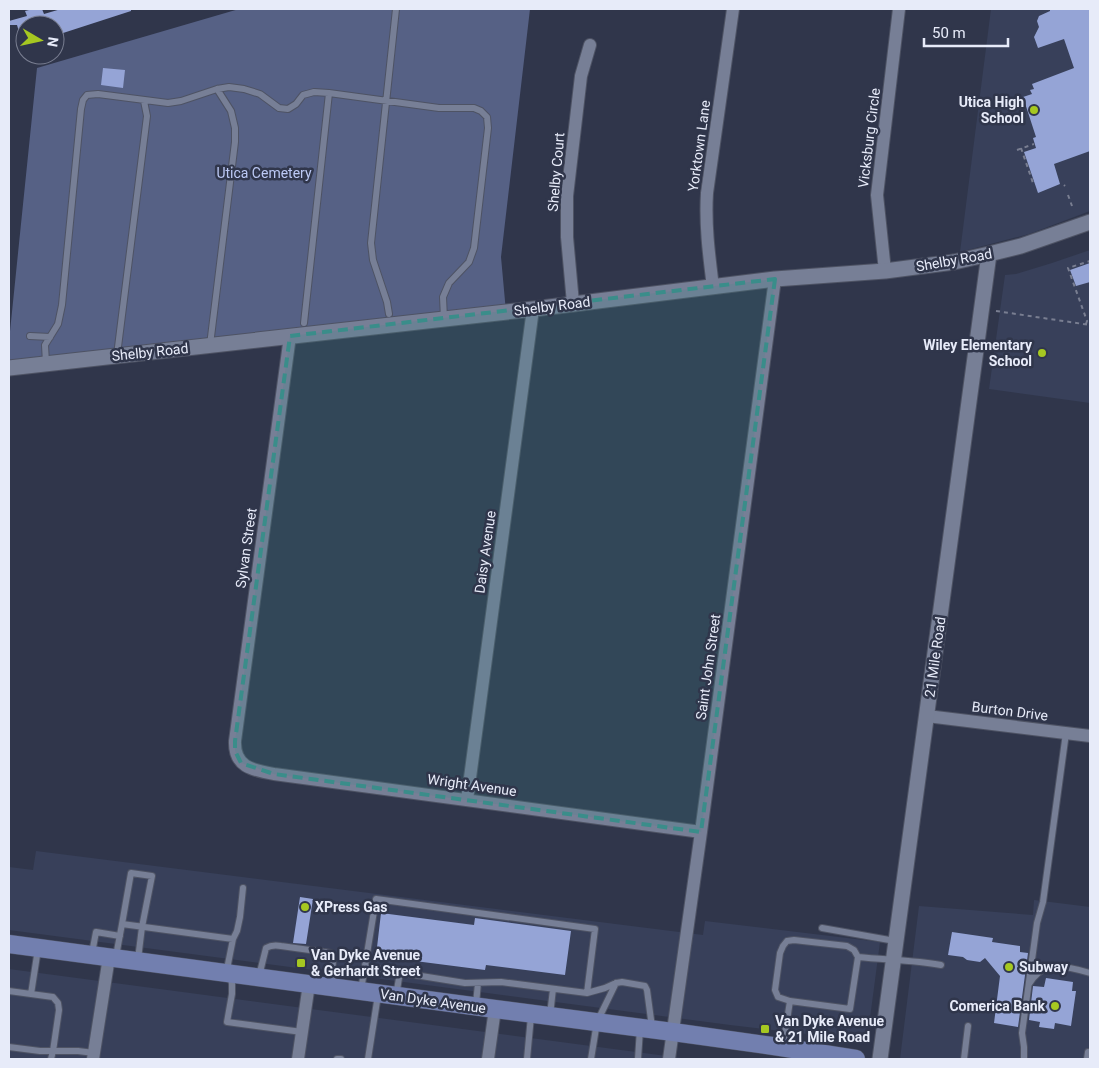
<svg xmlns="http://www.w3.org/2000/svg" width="1099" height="1068" viewBox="0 0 1099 1068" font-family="Roboto,sans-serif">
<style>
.built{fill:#38405a}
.green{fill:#566185}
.building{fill:#95a4d6}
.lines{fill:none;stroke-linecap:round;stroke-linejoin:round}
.service-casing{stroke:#4e5364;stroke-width:8}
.minor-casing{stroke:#4e5364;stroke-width:14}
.tertiary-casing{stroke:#4e5364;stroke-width:17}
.secondary-casing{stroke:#4e5364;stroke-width:19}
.path{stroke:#797e91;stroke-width:2;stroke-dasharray:4 4;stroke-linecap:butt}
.service{stroke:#777f96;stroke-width:6}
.minor{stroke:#777f96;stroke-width:12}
.tertiary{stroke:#777f96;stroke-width:15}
.secondary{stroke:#727faf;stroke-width:18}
.marked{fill:#3a8d8a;fill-opacity:0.2;stroke:#3a8d8a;stroke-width:4;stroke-dasharray:10 6;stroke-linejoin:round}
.poi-dot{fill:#a6c821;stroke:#30364b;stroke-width:2}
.labels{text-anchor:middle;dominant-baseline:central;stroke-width:5;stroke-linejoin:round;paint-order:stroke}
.poi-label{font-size:14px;font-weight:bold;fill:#e7ebf9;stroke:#30364b;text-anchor:start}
.street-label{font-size:14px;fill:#e7ebf9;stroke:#30364b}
.park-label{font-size:14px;fill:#bcc9f5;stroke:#30364b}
</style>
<rect width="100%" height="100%" fill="#30364b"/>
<path class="built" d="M991,9H1090V211L1029,234L960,252Z
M1090,250V403L989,389L1005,275L1016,274L1052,263Z
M36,851L703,935L705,921L880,942L867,1041L730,1025L9,930V867L33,870Z
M1034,900L1090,907V1059H900L919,906L1033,915Z
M9,969L689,1059H9Z"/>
<path class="green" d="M239,9H530L501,257L506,312L9,368V341L37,68Z"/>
<path class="building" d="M33,9H42L44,14L61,9H131V11L60,34L57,25H25V44L23,45L17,25H9V21L27,16L25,11Z
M1050,9H1090V151L1054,164L1060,184L1038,193L1024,152L1036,148L1033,138L1036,137L1023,97L1032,94L1030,90L1034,89L1032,84L1074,68L1064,39L1038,48L1034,37L1039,27L1037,21L1039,16L1050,11Z
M103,68L125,70L123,88L101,85Z
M1090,263V282L1076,286L1070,270Z
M300,897L313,899L306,944L293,943Z
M381,913L474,925L475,918L571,931L565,975L486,965L485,970L376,956Z
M952,932L993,938L992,942L1020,946V952L1028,953L1018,1027L994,1023L1000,976L985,958L980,962L967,960L963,957L948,955Z
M1046,978L1073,982L1072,991H1076L1071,1026L1055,1023L1054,1029L1039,1027L1040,1022L1029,1020L1033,986L1044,987Z"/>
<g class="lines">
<defs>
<path id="service" d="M389,314L387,302L373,260L371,243L396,9
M304,323L329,93
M30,336L50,337
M210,345L235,142V128L231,111L217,89
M117,355L147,116L144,101
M46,363L45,345L58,324L62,305L81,109L83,100L87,95L98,94L168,103L181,101L217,89L229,87L244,89L260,94L279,108L288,109L296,104L303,95L314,92L329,93L439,108H474L481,111L487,117L488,128L474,248L469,262L449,283L443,297L444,319
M243,888L240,917L237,931L233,939L228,964L232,984V994L227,1022L302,1032
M122,924L131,873L152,876L142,927L138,959
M822,928L895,941
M92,953L96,932L120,936
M116,956L122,924L233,939
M259,976L266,948C271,945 276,945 281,946L331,953L333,958L332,985
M1029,984C1033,977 1042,968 1050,967C1061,965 1080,970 1090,973
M361,990L376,899L595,929L587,993L501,982L465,983L365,967
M9,991L53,997L58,1003L59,1010L53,1051H40L9,1047
M587,993L605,988L616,983L622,982L645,986L647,990L652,1027
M31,994L38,949
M396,996L400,972
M790,1001L778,997L775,990L780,953L783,946L787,941L794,940L847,946L854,950L858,957
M476,1004L478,983
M550,1015L553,989
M783,1046L790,1001L850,1009L858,957C886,960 914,960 941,965
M51,1059L53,1051H78L94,1053
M337,1059H341
M368,1059L378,995
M527,1059L531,1016
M591,1059L597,1022L616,983
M638,1059L640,1029
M964,1059L968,1026
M1024,1059V1047L1022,1033L1037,923L1043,902L1066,733
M1087,1059L1088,1052"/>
<path id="minor" d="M885,271L877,195L899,9
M713,287C709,255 705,225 707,193L733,9
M573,303L567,237V196L581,76L590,45
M290,336L235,741C234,767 252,770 274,774L701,832
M927,716L1090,736
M467,800L533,309
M93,1059L109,957
M298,1059L309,984
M488,1059L495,1009
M669,1059L701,832L775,279"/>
<path id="tertiary" d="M9,368L533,309L775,279L885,271L954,262L989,254L1021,246L1090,222
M880,1059L989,254"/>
<path id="secondary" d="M9,944L495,1009L673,1032L780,1047L856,1059"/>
</defs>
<use href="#service" class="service-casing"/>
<use href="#minor" class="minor-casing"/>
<use href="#tertiary" class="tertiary-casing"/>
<use href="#secondary" class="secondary-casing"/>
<path class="path" d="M1021,148L1033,183
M1017,150L1034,144
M1064,185L1065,186
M1068,195L1072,206
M996,311L1090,325
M1086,324L1087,321L1068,268L1090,261"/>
<use href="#service" class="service"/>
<use href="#minor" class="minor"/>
<use href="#tertiary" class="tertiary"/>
<use href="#secondary" class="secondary"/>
</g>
<path class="marked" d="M775,279L701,832L274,774L241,763L235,751V741L290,336Z"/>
<g class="poi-dot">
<circle cx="1034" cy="110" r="5"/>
<circle cx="1042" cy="353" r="5"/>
<circle cx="305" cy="907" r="5"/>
<rect x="296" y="958" width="10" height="10" rx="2.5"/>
<circle cx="1009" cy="967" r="5"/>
<circle cx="1055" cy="1006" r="5"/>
<rect x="760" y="1024" width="10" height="10" rx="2.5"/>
</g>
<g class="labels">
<g class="poi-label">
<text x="1024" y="102" text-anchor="end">Utica High<tspan x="1024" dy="16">School</tspan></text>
<text x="1032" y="345" text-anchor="end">Wiley Elementary<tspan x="1032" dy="16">School</tspan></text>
<text x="315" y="907">XPress Gas</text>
<text x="311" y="955">Van Dyke Avenue<tspan x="311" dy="16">&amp; Gerhardt Street</tspan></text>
<text x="1019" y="967">Subway</text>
<text x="1045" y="1006" text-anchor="end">Comerica Bank</text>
<text x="775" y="1021">Van Dyke Avenue<tspan x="775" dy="16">&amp; 21 Mile Road</tspan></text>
</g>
<g class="street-label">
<text transform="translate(869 138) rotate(-83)">Vicksburg Circle</text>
<text transform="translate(699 146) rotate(-82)">Yorktown Lane</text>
<text transform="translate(556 172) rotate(-85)">Shelby Court</text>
<text transform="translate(954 260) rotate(-10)">Shelby Road</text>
<text transform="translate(552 306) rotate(-7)">Shelby Road</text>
<text transform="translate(150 352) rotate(-6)">Shelby Road</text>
<text transform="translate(246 548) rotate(-82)">Sylvan Street</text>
<text transform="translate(485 552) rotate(-82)">Daisy Avenue</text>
<text transform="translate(935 657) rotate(-82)">21 Mile Road</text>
<text transform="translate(708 667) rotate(-82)">Saint John Street</text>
<text transform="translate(1010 711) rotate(7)">Burton Drive</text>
<text transform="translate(472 785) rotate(8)">Wright Avenue</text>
<text transform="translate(433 1001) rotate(8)">Van Dyke Avenue</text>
</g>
<g class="park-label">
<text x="264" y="173">Utica Cemetery</text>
</g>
</g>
<rect width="1099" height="1068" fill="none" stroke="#e7ebf9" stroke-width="20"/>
<g transform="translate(40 40) rotate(99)"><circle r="24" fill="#30364b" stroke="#797e91"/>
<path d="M0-4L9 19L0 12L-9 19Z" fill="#a6c821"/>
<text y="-8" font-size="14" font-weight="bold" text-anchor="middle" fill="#e7ebf9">N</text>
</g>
<path d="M924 38v8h84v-8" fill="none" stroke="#e7ebf9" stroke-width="2.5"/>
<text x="932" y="38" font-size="15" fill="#e7ebf9" stroke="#30364b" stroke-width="4" paint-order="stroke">50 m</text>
</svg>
